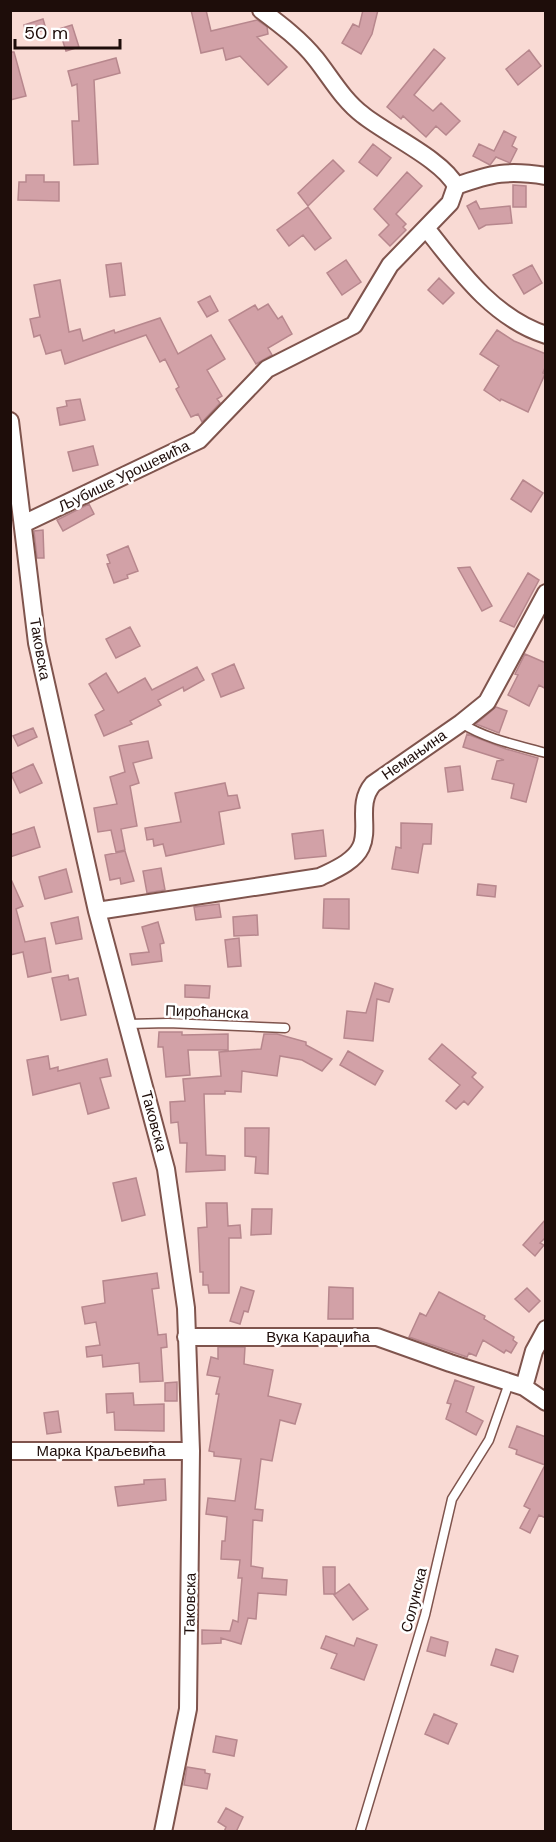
<svg xmlns="http://www.w3.org/2000/svg" width="556" height="1842" viewBox="0 0 556 1842" font-family="'DM Sans',sans-serif">
<style>
.building{fill:#d2a1a7;stroke:#b7878d;stroke-width:1.5}
.lines{fill:none;stroke-linecap:round;stroke-linejoin:round}
.lane-casing{stroke:#7f544d;stroke-width:11}
.street-casing{stroke:#7f544d;stroke-width:20}
.lane{stroke:#fff;stroke-width:8}
.street{stroke:#fff;stroke-width:16}
.labels{text-anchor:middle;dominant-baseline:central;stroke-width:5;stroke-linejoin:round;paint-order:stroke}
.street-label{font-size:15px;fill:#1e0d0a;stroke:#fff}
</style>
<rect width="100%" height="100%" fill="#f9dad4"/>
<path class="building" d="M191,10H206L211,31L257,20L267,27L268,34L257,37L287,67L268,85L240,56L226,60L223,48L201,53Z
M363,10H378L372,34L361,54L342,43L353,24L359,27Z
M43,19L46,29L27,36L24,25Z
M72,25L79,47L66,51L59,29Z
M434,49L445,58L414,95L433,111L441,103L460,121L446,135L436,126L426,137L403,116L401,119L387,107Z
M529,50L541,66L518,85L506,69Z
M10,52H14L26,96L10,100Z
M116,58L120,73L94,80L98,164L74,165L72,121H79L77,84L72,86L68,71Z
M504,131L516,137L512,146L517,149L510,163L496,157L490,165L473,156L479,144L494,151Z
M373,144L391,158L377,176L359,162Z
M333,160L344,171L308,206L298,193Z
M407,172L422,186L396,214L406,224L403,227L406,230L390,246L379,235L389,225L374,209Z
M26,175H44V182H59V201L18,200L19,182H26Z
M513,185L526,186V207H513Z
M476,201L480,209L510,206L512,223L486,225L479,229L467,206Z
M308,207L331,238L315,250L303,235L289,246L277,230Z
M346,260L361,282L342,295L327,273Z
M121,263L125,295L110,297L106,265Z
M532,265L542,283L524,294L513,275Z
M439,278L454,293L443,304L428,290Z
M60,280L69,332L80,329L83,341L114,330L115,333L160,318L178,354L211,335L225,359L207,370L222,396L217,399L220,403L202,422L198,414L191,417L176,389L179,387L165,359L160,362L146,335L65,364L61,350L46,354L40,335L34,337L30,319L40,317L34,285Z
M210,296L218,311L207,317L198,302Z
M268,304L278,319L282,316L292,334L268,348L272,355L256,364L229,320L255,305L258,310Z
M497,330L514,341L546,354V365L543,373L545,374L528,412L501,399L500,401L484,390L499,366L480,354Z
M80,399L85,420L60,425L57,408L67,406L66,401Z
M93,446L98,465L73,471L68,452Z
M523,480L543,493L531,512L511,499Z
M89,504L94,514L63,531L57,520Z
M43,530L44,558H37L34,531Z
M128,546L138,571L127,575L128,578L114,583L107,564L110,563L107,555Z
M470,567L492,606L482,611L458,568Z
M528,573L539,580L514,627L500,621Z
M130,627L140,646L116,658L106,639Z
M525,654L546,663V689L539,685L529,706L508,695L518,675L515,674Z
M234,664L244,688L221,697L212,674Z
M197,667L204,680L184,691L183,687L158,700L161,705L130,721L132,724L104,736L95,715L104,710L89,684L106,673L118,693L145,678L152,690Z
M496,707L507,711L499,733L476,724Z
M33,728L37,737L18,746L13,736Z
M467,734L506,749L538,758L526,802L511,798L514,784L492,779L497,761L504,760L463,747Z
M148,741L152,758L133,763L139,783L130,786L137,826L121,829L125,850L116,852L111,830L98,832L94,808L117,804L110,777L125,772L119,746Z
M33,764L42,783L20,793L11,774Z
M460,766L463,790L448,792L445,768Z
M225,783L228,796L237,795L240,808L219,812L224,844L166,856L163,844L154,846L153,839L147,840L145,828L181,822L175,793Z
M401,823L432,824L431,844H423L418,873L392,869L396,847L401,848Z
M34,827L40,847L10,857V835Z
M323,830L326,856L295,859L292,834Z
M125,851L134,881L121,884L120,878L110,880L105,855Z
M161,868L165,890L147,893L143,871Z
M66,869L72,892L45,899L39,877Z
M10,877L23,906L16,909L25,942L45,938L51,972L28,977L23,952L10,955Z
M478,884L496,886L495,897L477,895Z
M324,899H349V929L323,928Z
M219,904L221,917L196,920L194,907Z
M257,915L258,935L234,936L233,917Z
M78,917L82,939L56,944L51,923Z
M158,922L164,943L160,944L162,961L132,965L130,954L149,952L142,927Z
M239,938L241,966L228,967L225,940Z
M68,975L69,980L78,978L86,1015L61,1020L52,978Z
M375,983L393,989L389,1002L377,999L373,1041L344,1038L347,1011L366,1013Z
M185,985L210,986L209,998L185,997Z
M159,1032H182V1035L228,1034V1050H188L190,1075L166,1077L163,1047H158Z
M264,1034H277L306,1042V1045L332,1059L322,1071L302,1060L280,1056L277,1076L242,1071L241,1092L225,1091V1094H204L206,1155L225,1156V1170L186,1172L187,1143H180L178,1122L171,1123L170,1102L185,1101L183,1079L221,1076L219,1052L261,1049Z
M442,1044L476,1073L472,1077L483,1087L468,1105L464,1101L456,1109L446,1101L460,1085L429,1059Z
M348,1051L383,1071L375,1085L340,1065Z
M48,1056L50,1069L58,1067V1071L107,1059L111,1076L100,1078L109,1108L88,1114L80,1083L33,1095L27,1060Z
M245,1128H269L268,1174L255,1173L256,1157L245,1156Z
M136,1178L145,1215L122,1221L113,1183Z
M206,1203H227L228,1226L240,1225L241,1238H229V1293H209L208,1285H203V1272H200L198,1228L207,1227Z
M252,1209H272L271,1234L251,1235Z
M546,1219V1237L540,1243L544,1245L535,1256L523,1245Z
M157,1273L159,1288L152,1289L158,1335L166,1334L167,1347L161,1348L163,1381L140,1382L139,1363L103,1367L102,1355L87,1357L86,1347L100,1345L96,1322L85,1324L82,1307L105,1303L103,1281Z
M241,1287L254,1291L248,1312L244,1311L240,1324L230,1321Z
M329,1287L353,1288V1319H328Z
M527,1288L540,1301L529,1312L515,1299Z
M439,1292L485,1316L484,1319L514,1337L513,1340L517,1343L511,1353L506,1350L504,1353L483,1340L476,1356L469,1353L467,1357L409,1337L420,1313L426,1316Z
M218,1347H245L244,1364L273,1370L268,1396L301,1404L295,1424L280,1420L272,1461L261,1459L255,1509L263,1510L262,1521L253,1520L251,1566L263,1568L262,1578L287,1580L286,1595L258,1593L256,1619L248,1618L241,1644L221,1638V1643L202,1644V1630L230,1631L233,1620L238,1622L242,1578H238L240,1560L221,1559L222,1541H225L227,1517L206,1514L208,1498L235,1501L241,1459L214,1456V1452L209,1451L219,1394H216L220,1377L207,1375L211,1357L218,1359Z
M455,1380L474,1387L466,1412L483,1421L476,1435L446,1419L451,1404L447,1403Z
M177,1382V1401H165V1383Z
M133,1393L134,1405L164,1404V1431L115,1430L114,1412L107,1413L106,1394Z
M58,1411L61,1432L47,1434L44,1413Z
M517,1426L546,1437V1518L539,1515L530,1533L520,1528L530,1509L524,1506L545,1465L516,1454L517,1450L509,1447Z
M165,1479L166,1500L118,1506L115,1487L144,1484V1480Z
M323,1567H335V1594H324Z
M349,1584L368,1609L353,1620L334,1595Z
M326,1636L354,1646L357,1638L377,1645L364,1680L331,1668L337,1654L321,1648Z
M431,1637L448,1642L445,1656L427,1651Z
M496,1649L518,1656L513,1672L491,1665Z
M434,1714L457,1724L448,1744L425,1734Z
M216,1736L237,1740L234,1756L213,1752Z
M187,1767L205,1770V1773L210,1774L207,1789L184,1785Z
M226,1808L243,1817L236,1832H224L226,1827L218,1822Z"/>
<g class="lines">
<defs>
<path id="lane" d="M461,723C486,739 517,745 546,753
M128,1024L168,1023L285,1028
M360,1832L425,1615L452,1499L489,1440L509,1383"/>
<path id="street" d="M261,10C281,25 301,40 316,59C331,78 343,100 363,115C388,135 443,160 456,186
M426,228C459,270 493,318 546,335
M10,421L37,643L97,911L166,1169L186,1308L191,1451L188,1709L163,1832
M23,524L199,440L267,369L354,325L390,265L450,203L456,186C492,173 508,170 546,176
M97,911L320,877C334,870 354,862 361,847C370,828 356,804 373,784L461,723L487,702L546,593
M186,1337H377L450,1363L524,1387L546,1402
M524,1387L534,1351L546,1329
M10,1451H191"/>
</defs>
<use href="#lane" class="lane-casing"/>
<use href="#street" class="street-casing"/>
<use href="#lane" class="lane"/>
<use href="#street" class="street"/>
</g>
<g class="labels">
<g class="street-label">
<text transform="translate(124 476) rotate(-26)">Љубише Урошевића</text>
<text transform="translate(40 649) rotate(80)">Таковска</text>
<text transform="translate(414 755) rotate(-35)">Немањина</text>
<text transform="translate(207 1012) rotate(2)">Пироћанска</text>
<text transform="translate(154 1121) rotate(75)">Таковска</text>
<text x="318" y="1337">Вука Караџића</text>
<text x="101" y="1451">Марка Краљевића</text>
<text transform="translate(414 1600) rotate(-76)">Солунска</text>
<text transform="translate(190 1604) rotate(-89)">Таковска</text>
</g>
</g>
<rect width="556" height="1842" fill="none" stroke="#1e0d0a" stroke-width="24"/>
<path d="M15 39v9h105v-9" fill="none" stroke="#1e0d0a" stroke-width="3"/>
<text x="24" y="39" font-size="18" fill="#1e0d0a" stroke="#ffffff" stroke-width="4.5" paint-order="stroke">50 m</text>
</svg>
